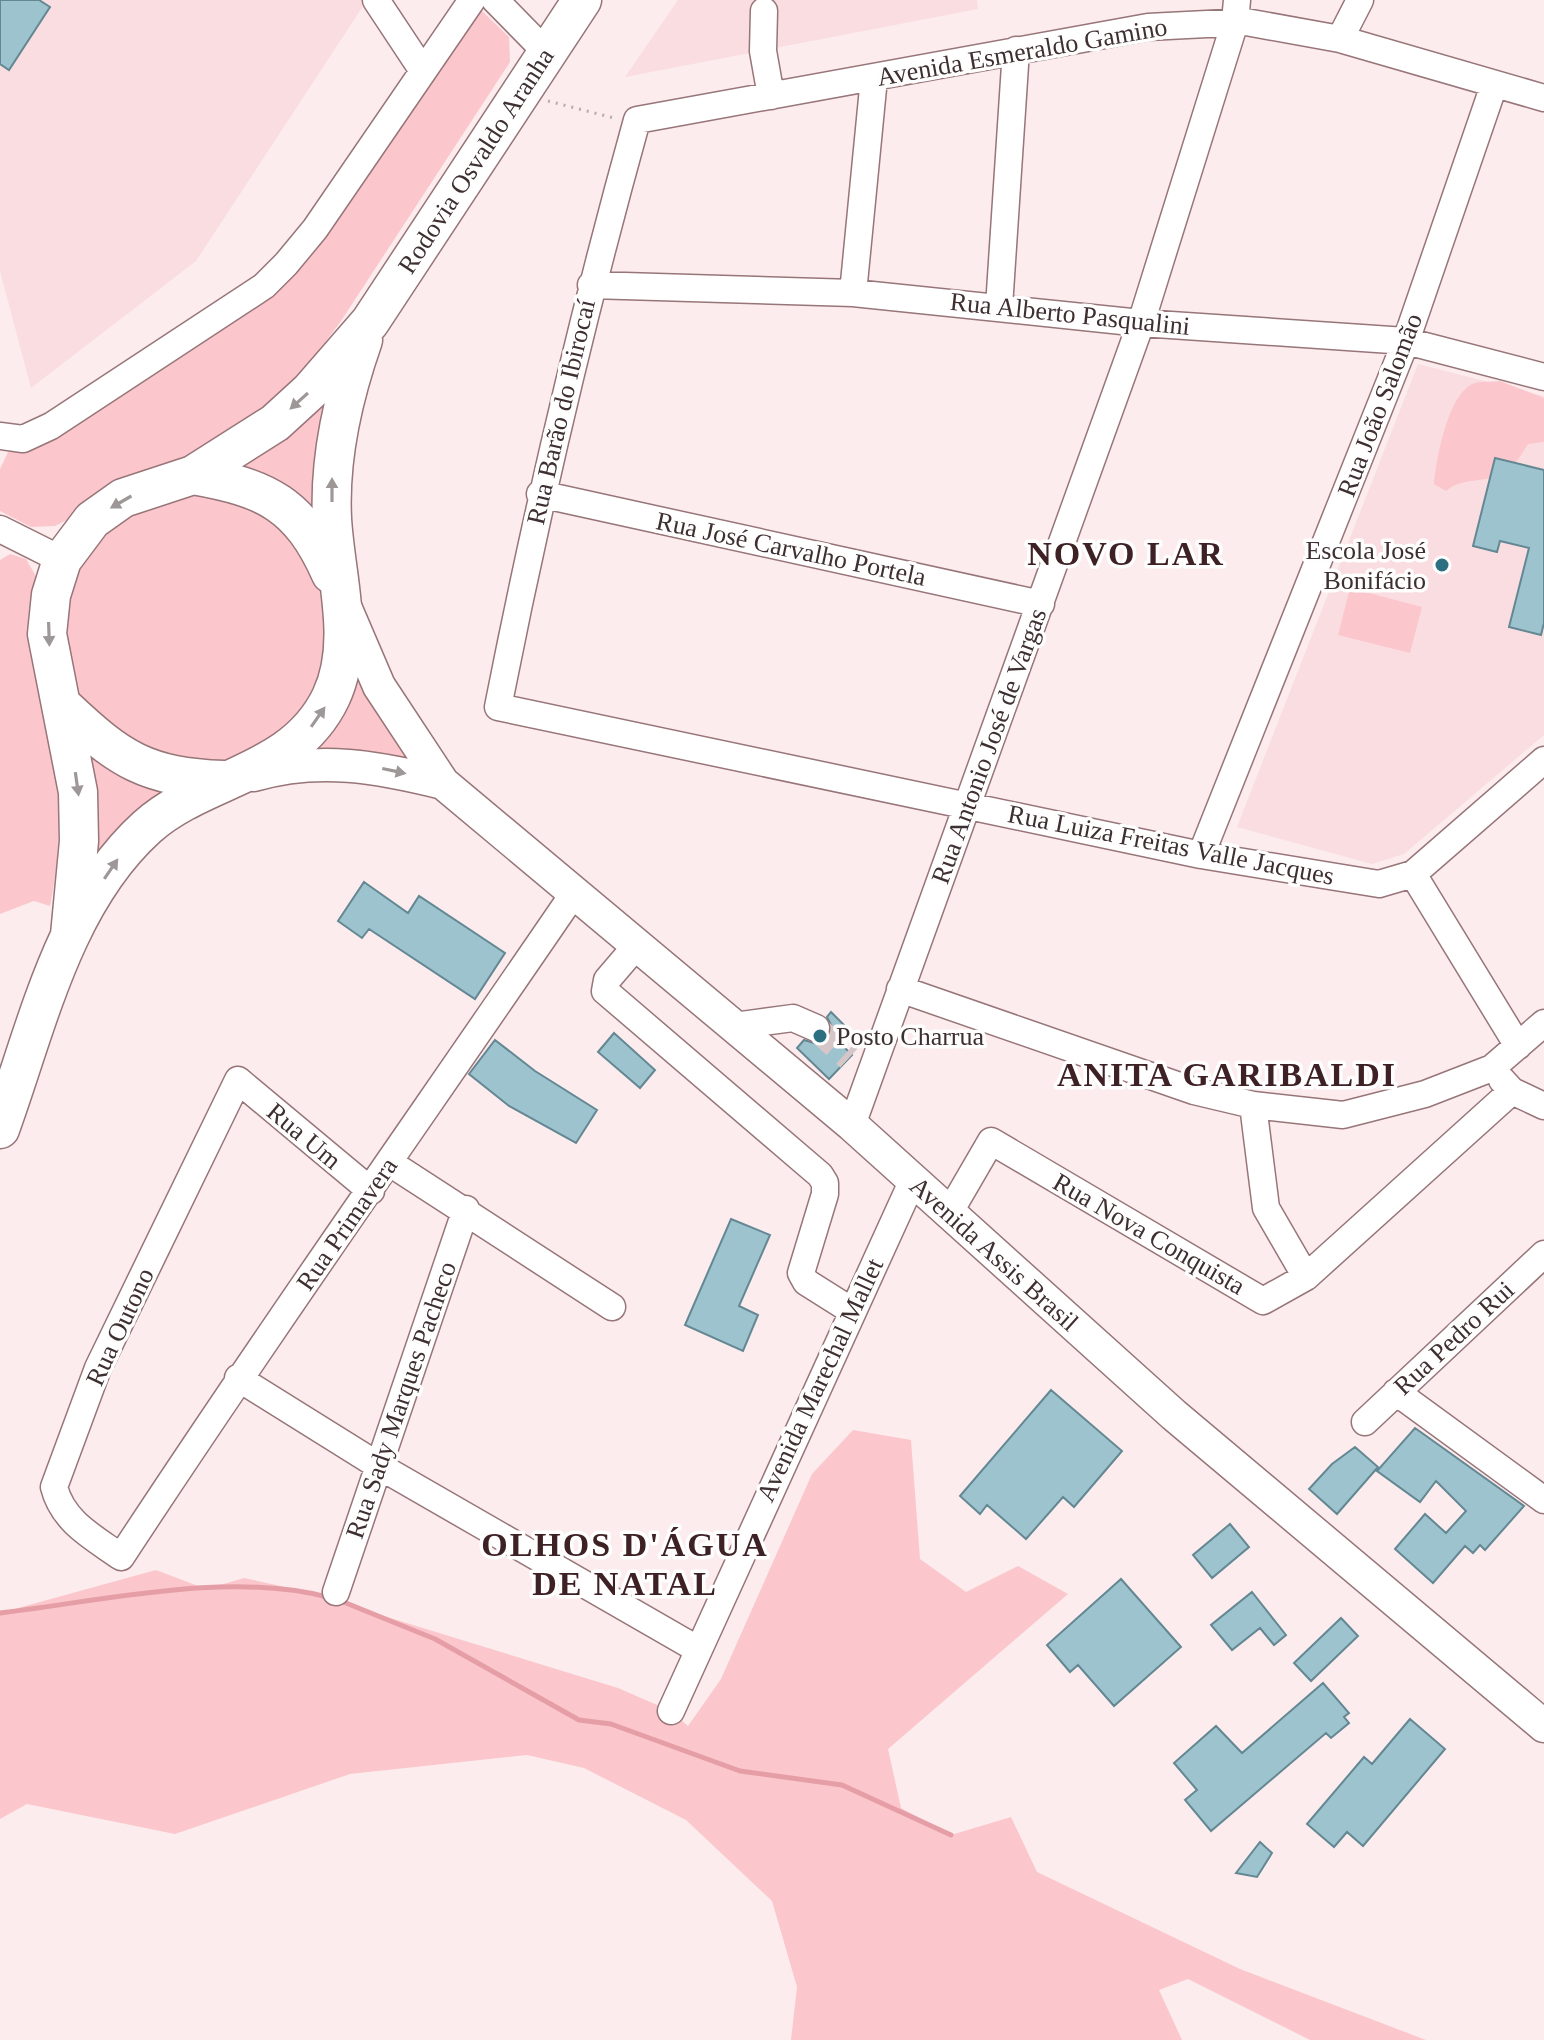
<svg xmlns="http://www.w3.org/2000/svg" width="1544" height="2040" viewBox="0 0 1544 2040" font-family="Georgia,serif">
<style>
.built{fill:#fadde0}
.green{fill:#fbc7cc}
.lines{fill:none;stroke-linecap:round;stroke-linejoin:round}
.stream{stroke:#e59ea6;stroke-width:5}
.building{fill:#9dc3cf;stroke:#638893;stroke-width:2}
.minor-tunnel{stroke:#d6c6c7;stroke-width:26;stroke-dasharray:26 13;stroke-linecap:butt}
.minor-casing{stroke:#977578;stroke-width:29}
.major-casing{stroke:#977578;stroke-width:35}
.highway-casing{stroke:#977578;stroke-width:41}
.path{stroke:#baabac;stroke-width:3;stroke-dasharray:2 6;stroke-linecap:butt}
.minor{stroke:#fff;stroke-width:26}
.major{stroke:#fff;stroke-width:32}
.highway{stroke:#fff;stroke-width:38}
.oneway{fill:#9e9798}
.poi-dot{fill:#2c6f81;stroke:#fefefe;stroke-width:3}
.labels{text-anchor:middle;dominant-baseline:central;stroke-width:7;stroke-linejoin:round;paint-order:stroke}
.street-label{font-size:26px;fill:#3e2f31;stroke:#fefefe}
.poi-label{font-size:26px;fill:#3e2f31;stroke:#fefefe;text-anchor:end}
.district-label{font-size:34px;font-weight:bold;letter-spacing:2px;fill:#3e2125;stroke:#fefefe}
</style>
<rect width="100%" height="100%" fill="#fceced"/>
<path class="built" d="M0,0H367L196,261L31,388L0,271Z
M678,0H977L978,9L625,77Z
M1418,364L1544,396V735L1404,854L1372,864L1237,827Z"/>
<path class="green" d="M481,10L509,37L510,62L341,321L300,376L260,416L194,456L55,526L31,527L0,511V469L10,448L265,292Z
M331,378L318,521L222,469Z
M1500,381L1544,398V442L1528,444C1521,455 1514,468 1502,474C1483,484 1464,476 1446,491L1434,484C1436,461 1448,391 1475,383C1482,381 1492,382 1500,381Z
M223,490L307,541L337,635L298,726L210,769L99,731L60,662L71,565L144,498Z
M10,554L26,559L37,578C49,687 72,798 50,906L34,901L0,914V560Z
M1350,588L1422,607L1410,653L1338,635Z
M357,660L427,770L303,749Z
M83,741L175,786L82,879Z
M853,1430L911,1440L920,1559L966,1592L1018,1566L1068,1594L888,1749L901,1808L951,1835L1011,1817L1037,1872L1240,1969L1426,2040H1310L1188,1979L1159,1990L1182,2040H791L797,1987L772,1901L686,1820L584,1768L527,1755L350,1774L175,1834L27,1804L0,1819V1613L156,1570L206,1589L244,1578L299,1590L618,1688L671,1711L688,1726L721,1679L812,1474Z"/>
<g class="lines">
<path class="stream" d="M341,1601L435,1639L579,1720L611,1724L740,1771L842,1785L951,1835
M0,1613C102,1601 228,1571 327,1597"/>
</g>
<path class="building" d="M0,0H39L50,7L9,70L0,64Z
M1495,458L1544,470V623L1541,635L1509,627L1529,548L1500,541L1497,552L1473,546Z
M364,882L408,913L419,896L505,953L475,999L369,929L362,938L338,921Z
M831,1012L846,1027L835,1038L852,1055L829,1079L797,1048L804,1040L817,1044L826,1040L832,1027L827,1017Z
M614,1033L655,1070L640,1088L598,1052Z
M495,1040L535,1071L597,1110L576,1143L509,1106L469,1074Z
M731,1219L770,1235L739,1306L758,1315L743,1351L685,1325Z
M1051,1390L1122,1451L1074,1507L1063,1497L1026,1539L987,1505L980,1514L960,1496Z
M1415,1428L1524,1506L1485,1550L1480,1545L1473,1553L1465,1546L1433,1583L1395,1549L1425,1514L1446,1533L1466,1511L1436,1481L1420,1502L1377,1471Z
M1355,1447L1378,1467L1337,1514L1309,1489L1332,1464Z
M1230,1524L1249,1547L1212,1578L1193,1555Z
M1121,1579L1181,1647L1114,1706L1078,1665L1070,1672L1047,1645Z
M1252,1592L1286,1635L1274,1645L1260,1628L1232,1650L1211,1625Z
M1341,1618L1358,1636L1311,1681L1294,1663Z
M1323,1683L1349,1713L1344,1717L1349,1723L1331,1738L1326,1733L1211,1831L1185,1800L1197,1790L1174,1763L1216,1726L1242,1753Z
M1410,1719L1445,1749L1363,1846L1347,1832L1334,1847L1307,1824L1364,1757L1372,1764Z
M1260,1842L1272,1853L1257,1877L1236,1873Z"/>
<g class="lines">
<path class="minor-tunnel" d="M816,1028L849,1058"/>
<defs>
<path id="minor" d="M376,0L423,71
M495,0L547,53
M764,11L763,51L771,96
M1340,39L1360,0
M1544,98L1340,39L1246,22L1148,27L637,120C583,314 537,509 498,707L1201,855L1379,884L1413,874L1544,760
M591,285L853,293L1141,323L1406,341L1544,377
M853,293L874,78
M999,307L1016,50
M0,436L23,439L51,426L264,286L286,264L315,229L472,0
M540,494L1041,604
M0,529L62,560
M1201,855L1406,341L1494,85
M1413,874L1518,1046
M637,945L607,980L605,991L820,1175L825,1183V1194L801,1273L806,1282L852,1311
M900,989L1194,1091L1253,1105L1343,1115L1425,1094L1492,1068L1544,1023
M734,1026L793,1018L816,1028
M1502,1080L1512,1091L1544,1106
M1253,1105L1266,1208L1306,1277
M852,1125L1141,323L1235,22L1237,0
M390,1163L612,1307
M371,1191L238,1080L98,1368L54,1487C63,1522 93,1537 121,1557C268,1333 423,1114 574,893
M948,1215L991,1141L1263,1301L1306,1277L1512,1091
M238,1378L379,1466L697,1649
M1396,1392L1544,1500
M1365,1422L1544,1254
M336,1592L466,1209
M671,1711L912,1182"/>
<path id="major" d="M346,609L379,686L443,783L852,1125L1174,1415L1544,1726
M254,775C319,756 378,767 443,783"/>
<path id="highway" d="M193,475C267,488 300,504 331,574
M64,707C120,760 146,777 224,780
M70,935L79,841L78,792L47,634L51,595L62,560L92,520L123,498L193,475L275,423L310,391L370,322L582,0
M0,1129C37,1027 63,903 147,827C204,776 294,775 331,697C357,642 335,576 332,518C329,457 343,397 363,340"/>
</defs>
<use href="#minor" class="minor-casing"/>
<use href="#major" class="major-casing"/>
<use href="#highway" class="highway-casing"/>
<path class="path" d="M548,101L614,118"/>
<use href="#minor" class="minor"/>
<use href="#major" class="major"/>
<use href="#highway" class="highway"/>
</g>
<defs><path id="oneway-solid" d="M-6-.8H1V-3.2L6.5 0L1 3.2V.8H-6Z" transform="scale(2)"/></defs>
<g class="oneway">
<use href="#oneway-solid" transform="translate(299 401) rotate(138)"/>
<use href="#oneway-solid" transform="translate(332 490) rotate(-90)"/>
<use href="#oneway-solid" transform="translate(121 502) rotate(150)"/>
<use href="#oneway-solid" transform="translate(49 634) rotate(88)"/>
<use href="#oneway-solid" transform="translate(318 717) rotate(-55)"/>
<use href="#oneway-solid" transform="translate(394 771) rotate(12)"/>
<use href="#oneway-solid" transform="translate(77 784) rotate(82)"/>
<use href="#oneway-solid" transform="translate(111 869) rotate(-56)"/>
</g>
<g class="poi-dot">
<circle cx="1442" cy="565" r="8"/>
<circle cx="820" cy="1036" r="8"/>
</g>
<g class="labels">
<g class="street-label">
<text transform="translate(1022 52) rotate(-10)">Avenida Esmeraldo Gamino</text>
<text transform="translate(476 161) rotate(-57)">Rodovia Osvaldo Aranha</text>
<text transform="translate(1070 314) rotate(6)">Rua Alberto Pasqualini</text>
<text transform="translate(1380 405) rotate(-69)">Rua João Salomão</text>
<text transform="translate(561 412) rotate(-77)">Rua Barão do Ibirocaí</text>
<text transform="translate(791 549) rotate(12)">Rua José Carvalho Portela</text>
<text transform="translate(989 746) rotate(-70)">Rua Antonio José de Vargas</text>
<text transform="translate(1171 845) rotate(11)">Rua Luiza Freitas Valle Jacques</text>
<text transform="translate(304 1136) rotate(40)">Rua Um</text>
<text transform="translate(347 1224) rotate(-55)">Rua Primavera</text>
<text transform="translate(1149 1234) rotate(30)">Rua Nova Conquista</text>
<text transform="translate(994 1254) rotate(42)">Avenida Assis Brasil</text>
<text transform="translate(120 1327) rotate(-65)">Rua Outono</text>
<text transform="translate(1454 1338) rotate(-43)">Rua Pedro Rui</text>
<text transform="translate(820 1380) rotate(-65)">Avenida Marechal Mallet</text>
<text transform="translate(401 1400) rotate(-71)">Rua Sady Marques Pacheco</text>
</g>
<g class="poi-label">
<text x="1426" y="550">Escola José<tspan x="1426" dy="30">Bonifácio</tspan></text>
<text x="836" y="1036" text-anchor="start">Posto Charrua</text>
</g>
<g class="district-label">
<text x="1126" y="553">NOVO LAR</text>
<text x="1227" y="1074">ANITA GARIBALDI</text>
<text x="625" y="1544">OLHOS D'ÁGUA<tspan x="625" dy="39">DE NATAL</tspan></text>
</g>
</g>
</svg>
